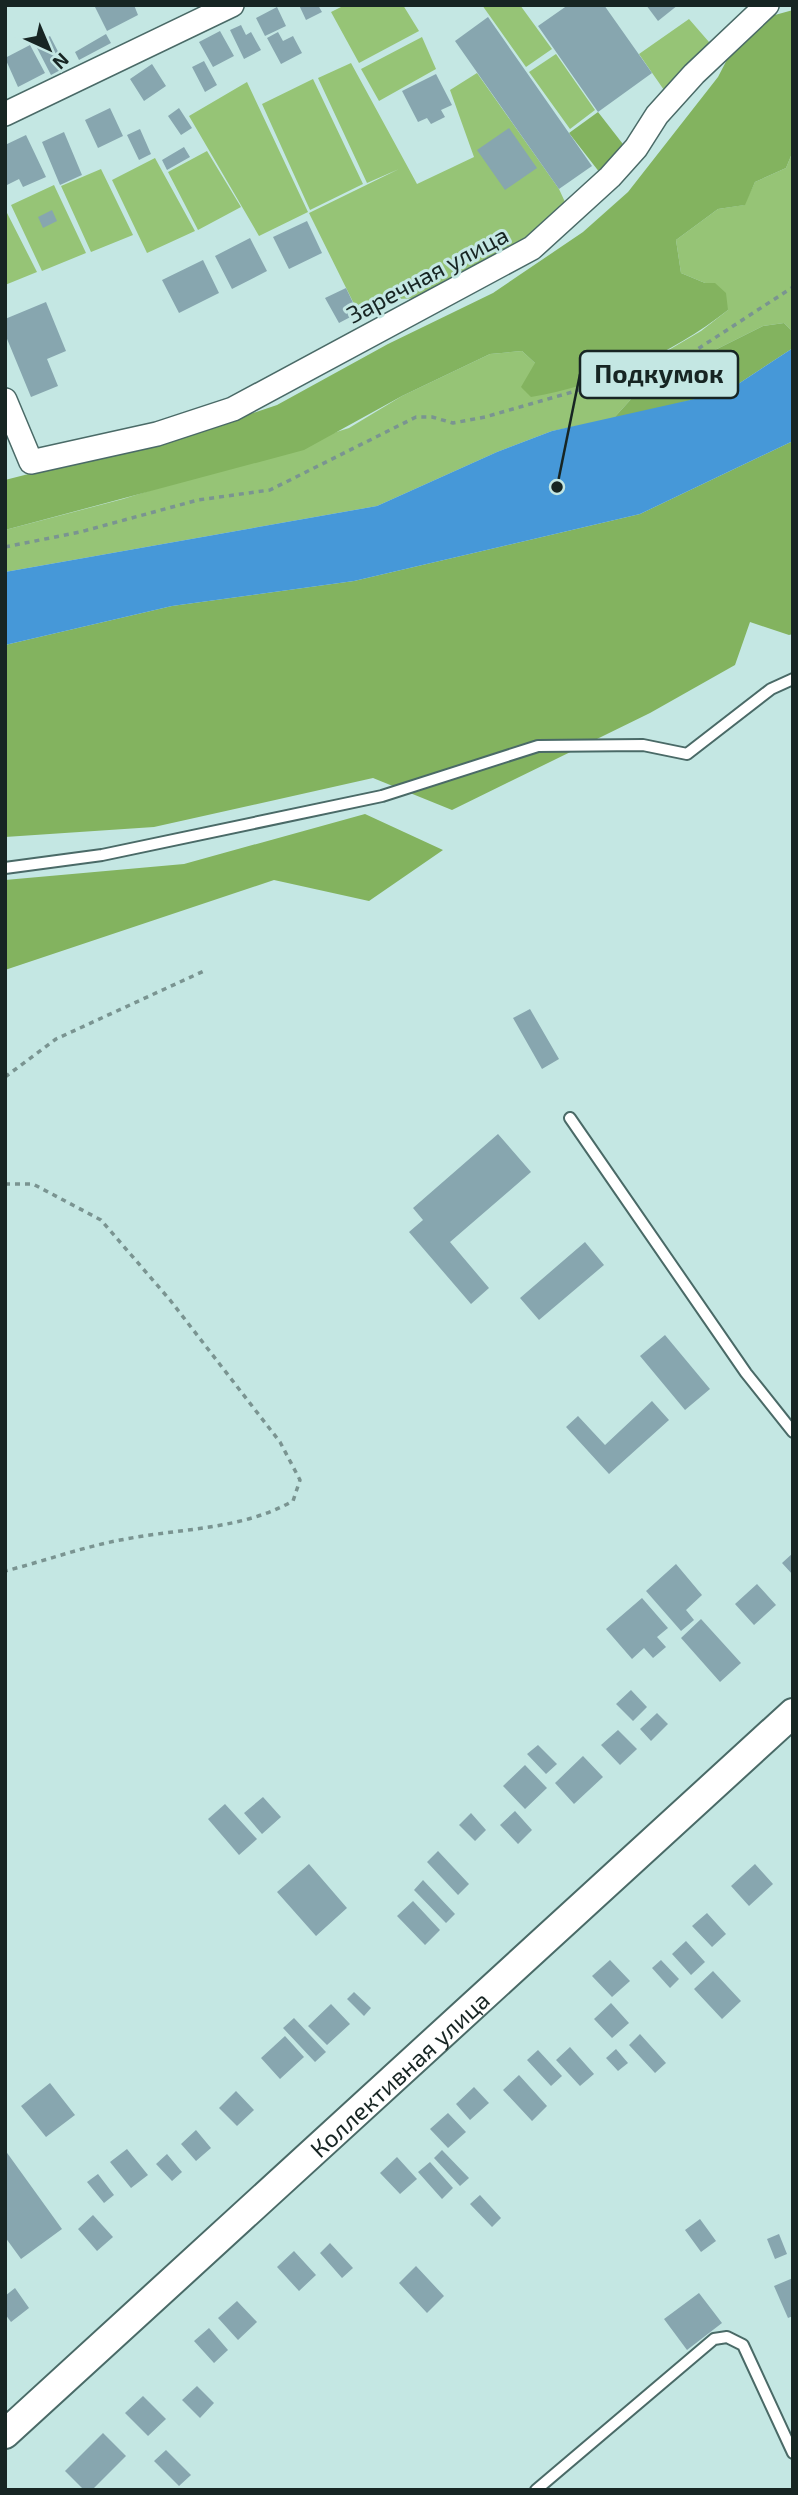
<svg xmlns="http://www.w3.org/2000/svg" width="798" height="2495" viewBox="0 0 798 2495" font-family="'Exo 2',sans-serif">
<style>
.green{fill:#96c476}
.forest{fill:#83b35f}
.water{fill:#4698d8}
.building{fill:#87a6af}
.lines{fill:none;stroke-linecap:round;stroke-linejoin:round}
.service-casing{stroke:#4a6a67;stroke-width:14}
.minor-casing{stroke:#4a6a67;stroke-width:26}
.tertiary-casing{stroke:#4a6a67;stroke-width:32}
.path{stroke:#7a9491;stroke-width:3.5;stroke-dasharray:5 5;stroke-linecap:butt}
.service{stroke:#fff;stroke-width:10}
.minor{stroke:#fff;stroke-width:23}
.tertiary{stroke:#fff;stroke-width:28}
.labels{text-anchor:middle;dominant-baseline:central;stroke-width:6;stroke-linejoin:round;paint-order:stroke}
.street-label{font-size:24px;fill:#172523;stroke:#c4e7e3}
.leader{fill:none;stroke:#172523;stroke-width:2.5}
.callout-dot{fill:#172523;stroke:#c4e7e3;stroke-width:2.5}
.callout{fill:#c4e7e3;stroke:#172523;stroke-width:2.5}
.callout-label{font-size:26px;text-anchor:middle;font-weight:bold;fill:#172523}
</style>
<rect width="100%" height="100%" fill="#c4e7e3"/>
<path class="green" d="M345,5H403L419,31L359,63L331,12Z
M482,5H520L552,49L526,67Z
M689,19L709,42L707,51L664,90L639,54Z
M422,37L436,69L379,101L361,69Z
M556,54L595,110L570,129L529,72Z
M351,63L417,184L474,157L450,90L477,73L559,189L565,202L559,213L522,243L423,298L396,299L371,315L358,312L309,213L399,169L367,183L318,78Z
M313,79L363,184L310,210L262,104Z
M247,82L308,212L259,236L189,116Z
M207,151L241,207L198,230L168,172Z
M793,151V332L784,323L763,326L643,386L613,419L552,431L497,452L377,506L5,572V530L123,499L349,428L402,396L490,354L522,351L535,363L613,374L650,361L701,331L728,310L705,283L681,273L676,240L718,209L744,205L755,182L786,168Z
M155,158L195,231L147,253L112,180Z
M101,169L133,235L91,252L61,186Z
M54,185L86,253L42,271L11,205Z
M5,209L37,272L5,285Z"/>
<path class="forest" d="M793,10V151L786,168L755,182L745,205L718,209L676,240L681,273L705,283H715L726,293L728,310C670,355 604,384 531,397L521,387L535,363L522,351L490,354L402,396L304,450L5,530V480L209,428L277,405L388,344L493,293L583,232L628,192L718,77L734,46L764,18Z
M598,112L626,148L600,173L569,133Z
M784,323L793,332V348L726,392L613,419L643,386L763,326Z
M793,441V634L789,635L750,622L735,665L650,713L452,810L373,778L154,827L5,837V645L172,606L354,581L640,514Z
M365,814L443,850L369,901L274,880L5,970V880L184,864Z"/>
<path class="water" d="M793,348V441L640,514L354,581L172,606L5,645V572L377,506L497,452L552,431L726,392Z"/>
<path class="building" d="M94,5H134L138,15L107,31Z
M299,5H318L322,12L306,20Z
M568,5H604L652,73L598,112L538,26Z
M646,5H678L658,21Z
M277,7L286,26L265,36L256,18Z
M488,17L592,166L559,189L455,41Z
M241,25L246,35L251,32L261,50L244,59L230,30Z
M220,31L234,56L213,67L199,42Z
M278,32L283,41L293,36L302,53L281,64L267,38Z
M106,34L111,43L79,60L75,52Z
M50,36L66,67L51,75L35,44Z
M30,45L45,73L18,87L5,58Z
M204,61L217,85L205,92L192,67Z
M152,64L166,86L144,101L130,79Z
M436,74L452,105L441,110L445,117L431,124L427,118L418,122L402,91Z
M110,108L123,136L98,148L85,120Z
M179,108L192,128L181,135L168,116Z
M509,128L537,168L505,190L477,150Z
M140,129L151,154L139,160L127,135Z
M64,132L82,175L60,185L42,142Z
M26,135L46,177L23,187L19,179L5,186V145Z
M184,147L190,157L167,170L162,160Z
M52,210L57,221L43,228L38,217Z
M307,221L322,253L289,269L273,237Z
M250,238L267,271L232,289L215,256Z
M203,260L219,293L179,313L162,280Z
M346,288L358,313L339,323L325,298Z
M46,302L66,351L47,359L58,386L31,397L5,334V319Z
M530,1009L559,1059L542,1069L513,1018Z
M498,1134L531,1172L450,1242L489,1288L471,1304L409,1232L423,1220L413,1208Z
M585,1242L604,1265L539,1320L520,1298Z
M665,1335L710,1389L685,1410L640,1356Z
M652,1401L669,1420L609,1474L566,1427L578,1416L605,1445Z
M793,1553V1575L782,1563Z
M676,1564L702,1595L686,1610L694,1620L681,1631L646,1591Z
M757,1584L776,1605L754,1625L735,1604Z
M642,1598L668,1628L657,1637L666,1647L653,1658L644,1648L632,1659L606,1629Z
M701,1619L741,1663L720,1682L681,1638Z
M631,1690L647,1707L633,1721L616,1704Z
M657,1713L668,1724L651,1741L640,1729Z
M618,1730L637,1749L620,1765L601,1745Z
M538,1745L557,1764L546,1774L527,1754Z
M583,1756L603,1777L574,1804L555,1783Z
M525,1765L547,1788L525,1809L503,1786Z
M263,1797L281,1817L262,1834L244,1813Z
M225,1804L257,1839L239,1855L208,1819Z
M515,1811L532,1830L518,1844L500,1825Z
M471,1813L486,1830L475,1841L459,1825Z
M438,1851L469,1884L458,1895L427,1862Z
M309,1864L347,1908L316,1936L277,1892Z
M755,1864L773,1884L749,1906L731,1886Z
M423,1880L455,1914L446,1923L414,1890Z
M413,1901L440,1930L425,1945L397,1916Z
M707,1913L726,1934L712,1947L692,1926Z
M686,1941L705,1962L691,1975L672,1954Z
M610,1960L630,1981L612,1997L592,1976Z
M661,1960L679,1979L670,1988L652,1968Z
M713,1971L741,2001L722,2019L694,1989Z
M354,1992L371,2008L364,2016L347,1999Z
M611,2003L629,2023L612,2038L594,2019Z
M331,2004L350,2024L327,2045L308,2026Z
M294,2018L326,2052L315,2062L283,2028Z
M640,2034L666,2063L655,2073L629,2045Z
M285,2036L304,2057L280,2079L261,2058Z
M570,2047L594,2074L580,2086L556,2060Z
M616,2049L628,2063L618,2071L606,2058Z
M538,2050L562,2076L551,2086L527,2060Z
M519,2075L547,2106L532,2121L503,2090Z
M50,2083L75,2115L46,2137L21,2106Z
M474,2087L489,2103L470,2120L456,2104Z
M236,2091L254,2110L237,2126L219,2108Z
M448,2113L466,2132L448,2148L430,2129Z
M196,2130L211,2148L196,2161L181,2144Z
M127,2149L148,2175L131,2188L110,2162Z
M5,2150L62,2229L21,2259L5,2237Z
M442,2150L469,2178L460,2186L434,2158Z
M167,2154L182,2172L172,2181L156,2164Z
M397,2157L417,2179L400,2194L380,2173Z
M430,2162L453,2188L442,2199L418,2172Z
M98,2174L114,2195L104,2203L87,2182Z
M480,2195L501,2218L492,2227L470,2204Z
M93,2215L113,2237L97,2251L78,2229Z
M700,2219L716,2241L701,2252L685,2230Z
M779,2234L787,2254L775,2259L767,2239Z
M330,2243L353,2268L342,2278L320,2253Z
M294,2251L316,2275L299,2291L277,2267Z
M416,2266L444,2296L427,2313L399,2283Z
M793,2278V2316L788,2318L774,2286Z
M15,2288L29,2308L11,2322L5,2314V2296Z
M699,2293L722,2323L687,2350L664,2319Z
M237,2301L257,2322L238,2340L218,2318Z
M209,2328L228,2350L214,2363L194,2341Z
M197,2386L214,2403L200,2418L182,2400Z
M143,2396L166,2419L148,2436L125,2413Z
M103,2433L126,2456L92,2490H84L65,2471Z
M166,2450L191,2475L179,2486L154,2461Z"/>
<g class="lines">
<defs>
<path id="service" d="M5,868L102,855L382,796L538,746L643,745L687,754L771,689L793,679
M570,1118L746,1373L793,1432
M536,2490L714,2339L727,2337L743,2345L793,2453"/>
<path id="minor" d="M5,114L232,5
M5,400L31,462L157,434L233,409L532,248L610,177L636,148L657,115L694,74L767,5"/>
<g id="tertiary">
<path id="s1" d="M5,2434L793,1713"/>
</g>
</defs>
<use href="#service" class="service-casing"/>
<use href="#minor" class="minor-casing"/>
<use href="#tertiary" class="tertiary-casing"/>
<path class="path" d="M5,547L80,532L198,500L270,490L416,417H432L453,423L485,417L649,370L684,358L793,287
M5,1077L56,1039L206,970
M5,1184H33L101,1220L170,1300L280,1442L300,1480L293,1501C241,1530 183,1528 126,1539C85,1546 45,1561 5,1571"/>
<use href="#service" class="service"/>
<use href="#minor" class="minor"/>
<use href="#tertiary" class="tertiary"/>
</g>
<g class="labels">
<g class="street-label">
<text transform="translate(427 274) rotate(-28)">Заречная улица</text>
<text stroke="none"><textPath href="#s1" startOffset="534">Коллективная улица</textPath></text>
</g>
</g>
<path class="leader" d="M557 487L580 374"/>
<circle class="callout-dot" cx="557" cy="487" r="7"/>
<rect class="callout" x="580" y="351" width="158" height="47" rx="7"/>
<g class="callout-label">
<text x="659" y="383">Подкумок</text>
</g>
<rect width="798" height="2495" fill="none" stroke="#172523" stroke-width="14"/>
<g transform="translate(49 49) rotate(136)" stroke="#c4e7e3" stroke-width="5" paint-order="stroke">
<path d="M0-5L12 26L0 18L-12 26Z" fill="#172523"/>
<text y="-10" font-size="19" font-weight="bold" text-anchor="middle" fill="#172523">N</text>
</g>
</svg>
